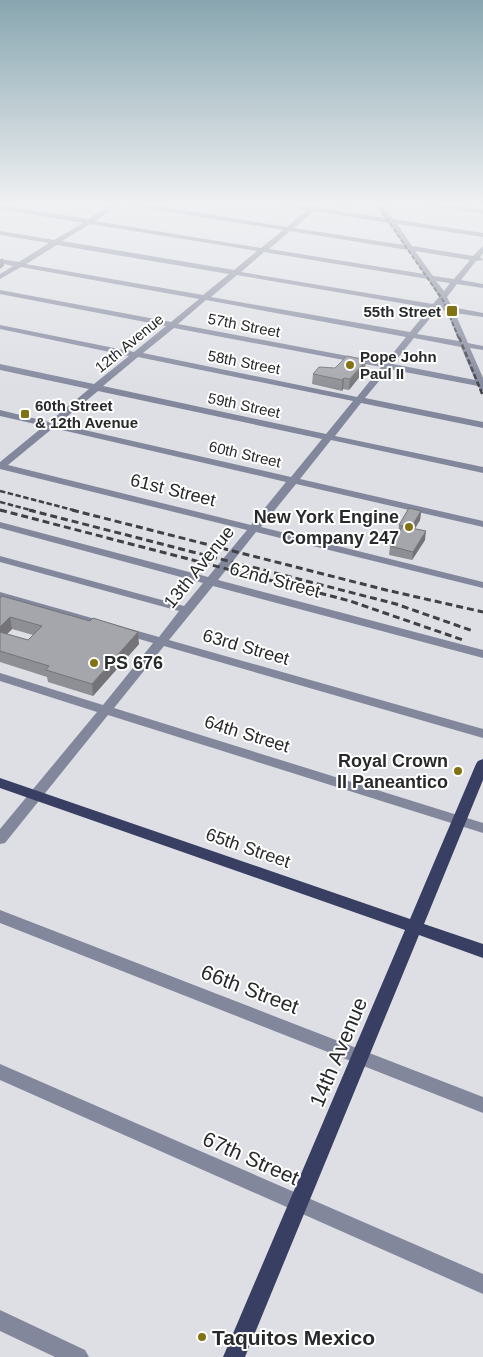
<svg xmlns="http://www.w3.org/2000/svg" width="483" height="1357" viewBox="0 0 483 1357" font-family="Helvetica,sans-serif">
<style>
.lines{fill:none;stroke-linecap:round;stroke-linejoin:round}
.minor{fill:#82879c;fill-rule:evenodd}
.major{fill:#383f62;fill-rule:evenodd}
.rail-far2{stroke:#404144;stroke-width:2;stroke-dasharray:4.5 2;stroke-linecap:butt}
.rail-far1{stroke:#404144;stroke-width:2.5;stroke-dasharray:5.5 2.5;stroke-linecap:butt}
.rail{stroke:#404144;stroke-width:3;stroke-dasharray:7 4;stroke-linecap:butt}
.wall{fill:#8e8f94;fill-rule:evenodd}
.shaded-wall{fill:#747478}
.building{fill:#a5a6ac;stroke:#747478}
.poi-dot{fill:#817213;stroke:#fff;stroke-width:2}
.labels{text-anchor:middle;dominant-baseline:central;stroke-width:4;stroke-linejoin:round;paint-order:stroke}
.far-poi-label{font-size:15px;font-weight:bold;fill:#28292b;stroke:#fff;text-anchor:start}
.far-street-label{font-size:15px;fill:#28292b;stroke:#fff}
.street-label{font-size:18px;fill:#28292b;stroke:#fff}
.poi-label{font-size:18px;font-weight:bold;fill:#28292b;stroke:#fff;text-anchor:end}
.near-street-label{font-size:21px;fill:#28292b;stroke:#fff}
.near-poi-label{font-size:21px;font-weight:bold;fill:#28292b;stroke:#fff;text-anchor:start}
</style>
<rect width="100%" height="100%" fill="#dedfe5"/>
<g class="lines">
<path class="minor" d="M115,202H133L287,227L307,210L262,202H279L311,207L317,202H324L318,208L386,218L375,202H381L393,219L483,233V237L397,224L412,246L473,256L483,246V253L480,257L483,260L476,261L461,280L483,284V288L457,284L447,297L452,307L483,313V317L455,313L468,343L483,346V350L470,348L483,378V391L480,390L478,386L389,369L365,398L483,422V428L361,403L335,436L483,467V473L331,440L300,479L483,521V527L296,484L261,527L483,582V588L256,532L218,580L483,650V658L213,586L169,640L483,729V738L164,646L114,708L483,823V833L108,715L5,843L0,844V829L97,712L0,681V673L103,705L153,643L0,599V592L159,637L179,611L0,562V556L184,606L203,583L0,528V522L208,577L247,530L0,469V462L44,426L0,416V410L49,422L89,389L0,370V364L94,384L129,356L0,329V325L134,352L166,326L0,294V290L171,322L199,299L21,267L0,279V274L13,266L0,263V259L19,262L49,243L0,235V231L54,240L83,223L0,209V205L88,219ZM121,204L283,230L261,248L95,221ZM314,211L389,223L404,245L294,228ZM90,224L257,251L234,270L62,241ZM290,231L408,250L424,274L269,249ZM57,245L229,274L203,295L26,264ZM415,251L470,260L454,279L433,276ZM264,252L428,279L439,297L433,304L241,272ZM237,275L430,308L410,332L211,297ZM436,281L450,283L444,291ZM206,300L406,337L385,363L178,324ZM437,310L447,311L459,341L417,334ZM174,328L381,367L357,397L143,353ZM414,338L461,347L475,380L393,364ZM138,357L353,401L326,434L103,386ZM98,391L322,439L291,477L58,424ZM53,428L286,482L251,525L8,465Z
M409,202H427L483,210V214Z
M0,910L483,1097V1113L0,923Z
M0,1064L483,1274V1294L0,1080Z
M0,1310L85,1350L89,1357H55L0,1331Z"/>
<path class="major" d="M483,759V780L424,924L483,944V958L419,935L245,1357H223L405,930L0,788V778L410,919L476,764L478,761Z"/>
<path class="rail-far2" d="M375,202L444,302L459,339"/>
<path class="rail-far1" d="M459,337L483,396
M0,491L77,511
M0,502L34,511
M0,510L3,511"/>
<path class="rail" d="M0,510L350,601L463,640
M29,510L396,604L473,631
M72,510L386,590L483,612"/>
</g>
<path class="wall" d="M329,202H356L351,207L329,204Z
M335,368L365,370L349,390L343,389L342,391L312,384L313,374Z
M421,511L420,520L415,529L425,540L412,560L389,555L390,546L398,534L399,525Z
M0,598L139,644L93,696L48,682L47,677L0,662ZM12,629L33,635L28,640L7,634Z"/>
<path class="shaded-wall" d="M351,202H356L351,207Z
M3,258L4,266L0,269V260Z
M366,360L365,370L349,390L350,379Z
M344,378L343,389L342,391V380Z
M421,511L420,520L410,536L411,528Z
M426,531L425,540L412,560L413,552Z
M10,617L12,629L0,641V627Z
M138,632L139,644L93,696L92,684Z"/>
<path class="building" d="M347,356L366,360L350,379L344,378L342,380L313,374L319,367L335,368Z
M409,508L421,511L411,528L426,531L413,552L390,546L403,526L399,525Z
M2,596L90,621L93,618L138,632L92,684L46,670L49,666L0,651V632L28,640L42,626L10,617L0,627V598Z"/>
<linearGradient id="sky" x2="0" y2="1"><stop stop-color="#88a6b0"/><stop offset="0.52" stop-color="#f0f1f3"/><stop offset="1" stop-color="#f0f1f3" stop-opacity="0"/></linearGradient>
<rect width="483" height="392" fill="url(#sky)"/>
<g class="poi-dot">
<rect x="446" y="305" width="12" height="12" rx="2.5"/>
<circle cx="350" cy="365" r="5"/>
<rect x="20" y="409" width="10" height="10" rx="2.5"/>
<circle cx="409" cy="527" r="5"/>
<circle cx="94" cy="663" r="5"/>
<circle cx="458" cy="771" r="5"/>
<circle cx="202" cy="1337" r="5"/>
</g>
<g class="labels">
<g class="far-poi-label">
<text x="441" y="311" text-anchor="end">55th Street</text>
<text x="360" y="356">Pope John<tspan x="360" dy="17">Paul II</tspan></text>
<text x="35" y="405">60th Street<tspan x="35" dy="17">&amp; 12th Avenue</tspan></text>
</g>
<g class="far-street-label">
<text transform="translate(244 325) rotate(11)">57th Street</text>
<text transform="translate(129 343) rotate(-39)">12th Avenue</text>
<text transform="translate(244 362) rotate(11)">58th Street</text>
<text transform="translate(244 405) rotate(12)">59th Street</text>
<text transform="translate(245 454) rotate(13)">60th Street</text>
</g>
<g class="street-label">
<text transform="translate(173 490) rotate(14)">61st Street</text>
<text transform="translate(199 567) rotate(-51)">13th Avenue</text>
<text transform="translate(275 580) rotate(15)">62nd Street</text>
<text transform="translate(246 647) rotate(16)">63rd Street</text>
<text transform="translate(247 734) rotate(17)">64th Street</text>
<text transform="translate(248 848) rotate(19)">65th Street</text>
</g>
<g class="poi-label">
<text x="399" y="517">New York Engine<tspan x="399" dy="21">Company 247</tspan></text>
<text x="104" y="663" text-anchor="start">PS 676</text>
<text x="448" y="761">Royal Crown<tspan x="448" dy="21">II Paneantico</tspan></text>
</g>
<g class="near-street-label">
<text transform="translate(250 989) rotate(21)">66th Street</text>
<text transform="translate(338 1052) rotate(-67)">14th Avenue</text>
<text transform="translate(251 1158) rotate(24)">67th Street</text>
</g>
<g class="near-poi-label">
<text x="212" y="1337">Taquitos Mexico</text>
</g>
</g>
</svg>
